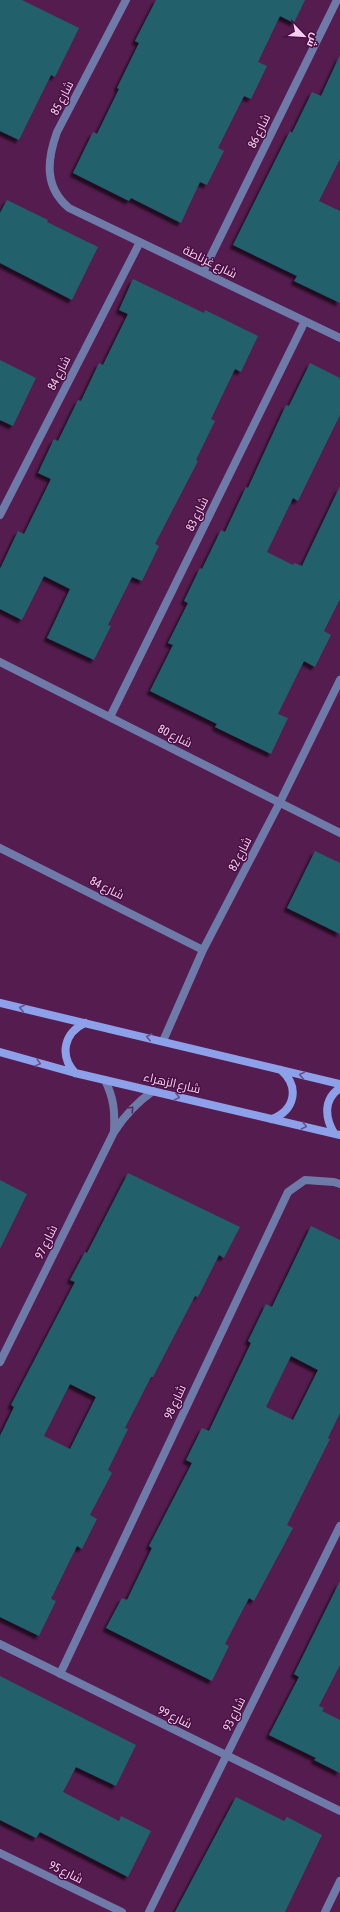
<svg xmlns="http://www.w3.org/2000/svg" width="340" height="1912" viewBox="0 0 340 1912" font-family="'Asap Condensed',Cairo,sans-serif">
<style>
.building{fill:#21606c;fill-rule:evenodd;filter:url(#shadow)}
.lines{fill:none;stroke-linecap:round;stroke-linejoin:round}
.street{stroke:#6e7ba9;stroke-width:8}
.secondary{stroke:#8da1ea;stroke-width:8}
.oneway{stroke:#68518f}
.oneway2{stroke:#532b5d}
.labels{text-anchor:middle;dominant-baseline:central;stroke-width:3;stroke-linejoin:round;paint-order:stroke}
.street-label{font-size:12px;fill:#f4d0ee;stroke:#4a1044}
</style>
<defs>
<filter id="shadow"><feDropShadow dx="-3.5" dy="3.5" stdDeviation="1" flood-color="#0009"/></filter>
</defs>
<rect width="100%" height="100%" fill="#551c4f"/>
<path class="building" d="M0,0H22L79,28L55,77L51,75L19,140L0,131Z
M156,0H305L294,23L280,16L258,62L267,66L251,99L244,96L218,148L224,151L207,185L200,182L181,223L131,198L129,201L73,173L93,132L97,134L119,89L117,88L139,43L135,41Z
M340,55V159L319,201L340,211V303L294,281L297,276L233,245L290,131L292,133L312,92L321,96Z
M7,200L48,220L47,222L98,247L72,300L0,263V213Z
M133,279L204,313L205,310L258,336L241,372L235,369L211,419L215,421L196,460L198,461L155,544L159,546L142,581L132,577L108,625L111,626L94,660L47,638L70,589L44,576L22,620L0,609V569L18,531L24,534L51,479L38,473L54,439L58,441L78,400L81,401L99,363L103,365L128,314L119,310Z
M0,360L36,378L13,426L0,420Z
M310,363L340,378V415L298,501L293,498L267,552L293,565L294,563L302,566L340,486V599L324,631L331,635L315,667L304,661L278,714L288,718L271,754L215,727L217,724L150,691L173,645L168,643L188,603L184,601L200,568L202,569L221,530L225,532L246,487L248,488L286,405L289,406Z
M315,851L340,863V934L287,908Z
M128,1173L240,1227L224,1258L219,1255L198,1297L195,1296L153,1377H151L125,1428L128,1429L108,1470L112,1473L90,1515L97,1519L82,1549L77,1546L51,1599L56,1601L39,1636L0,1617V1436L14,1407L11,1405L75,1282L70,1280L85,1252L87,1253ZM70,1384L96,1397L70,1449L44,1436Z
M0,1180L27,1194L0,1249Z
M311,1226L340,1240V1413L328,1438L330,1439L287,1525L293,1528L254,1601L249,1598L225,1644L229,1646L212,1681L106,1628L122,1598L127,1600L152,1548L149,1546L192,1463L186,1460L202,1428L209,1431L251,1343L248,1341L266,1304L272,1307ZM291,1356L318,1370L293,1420L266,1407Z
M340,1581V1665L319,1706L324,1708L322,1711L340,1720V1773L314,1760L316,1758L269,1735L299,1677L294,1674Z
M0,1676L136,1745L116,1786L76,1767L63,1792L119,1821L121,1816L151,1831L128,1877L40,1832L36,1838L0,1820Z
M236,1797L284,1821L287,1817L322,1835L285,1912H175Z"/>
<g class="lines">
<path class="street" d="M126,0L57,132C47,160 44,187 69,208L340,338
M203,272L337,0
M0,515L140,242
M0,662L340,833
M110,717L305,321
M0,848L203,950
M163,1041L203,950L280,802L340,680
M105,1080C114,1099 115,1111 114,1131
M0,1362L114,1132C125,1115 136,1103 153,1091
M0,1644L340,1811
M60,1674L288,1192L305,1180L334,1182L340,1184
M0,1853L122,1912
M149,1912L340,1526
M325,1912L340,1881"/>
<path class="secondary" d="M0,1003L340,1084
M0,1052L75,1073L340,1135
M75,1073C59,1055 64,1033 85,1023
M272,1119C295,1110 300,1087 281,1070
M334,1133C325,1118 323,1099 340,1088"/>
</g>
<defs><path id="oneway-chevron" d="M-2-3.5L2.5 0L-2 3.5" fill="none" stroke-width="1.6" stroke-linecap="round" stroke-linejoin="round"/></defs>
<g class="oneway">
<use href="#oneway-chevron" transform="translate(22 1008) rotate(-167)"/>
<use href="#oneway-chevron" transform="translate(149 1037) rotate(-167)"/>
<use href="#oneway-chevron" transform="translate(38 1063) rotate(15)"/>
<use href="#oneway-chevron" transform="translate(302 1075) rotate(-167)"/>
<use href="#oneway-chevron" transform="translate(177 1097) rotate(13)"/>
<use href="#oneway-chevron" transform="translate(304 1126) rotate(13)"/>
</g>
<use class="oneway2" href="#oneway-chevron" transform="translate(131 1109) rotate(-47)"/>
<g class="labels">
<g class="street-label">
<text transform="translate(62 98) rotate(-63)">شارع 85</text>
<text transform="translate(259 131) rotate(-64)">شارع 86</text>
<text transform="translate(210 262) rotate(26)">شارع غرناطة</text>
<text transform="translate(59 373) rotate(-63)">شارع 84</text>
<text transform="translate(197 514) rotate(-64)">شارع 83</text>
<text transform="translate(175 736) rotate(27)">شارع 80</text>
<text transform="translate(240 854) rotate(-63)">شارع 82</text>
<text transform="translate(107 888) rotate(27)">شارع 84</text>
<text transform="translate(172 1083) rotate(13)">شارع الزهراء</text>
<text transform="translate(46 1242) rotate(-64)">شارع 97</text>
<text transform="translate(175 1402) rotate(-65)">شارع 98</text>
<text transform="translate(234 1714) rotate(-64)">شارع 93</text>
<text transform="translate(175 1717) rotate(26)">شارع 99</text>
<text transform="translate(66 1872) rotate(26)">شارع 95</text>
</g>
</g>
<g transform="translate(304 36) rotate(115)" stroke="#4a1044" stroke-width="3" paint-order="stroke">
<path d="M0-3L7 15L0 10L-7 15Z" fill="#f4d0ee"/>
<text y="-6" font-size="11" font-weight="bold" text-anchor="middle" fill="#f4d0ee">ش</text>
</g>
</svg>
